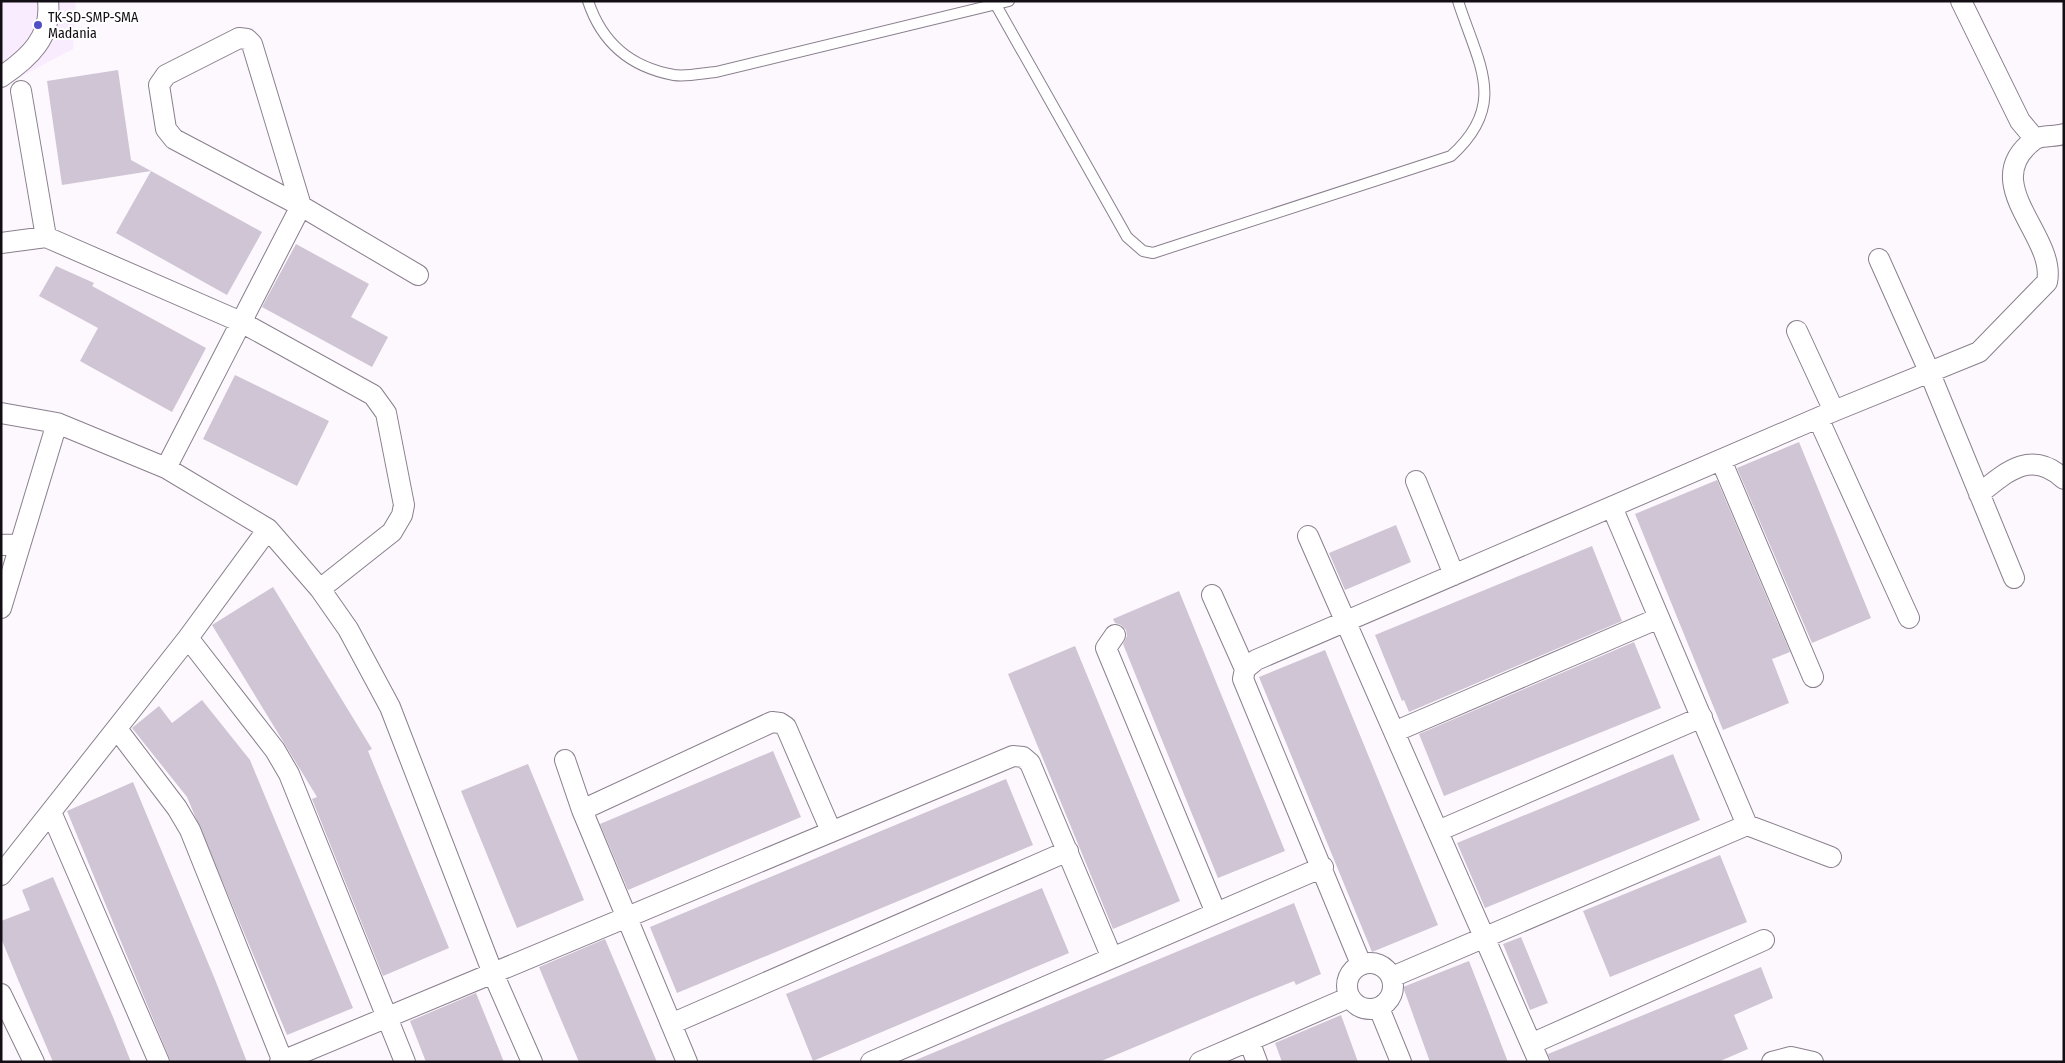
<svg xmlns="http://www.w3.org/2000/svg" width="2065" height="1063" viewBox="0 0 2065 1063" font-family="'Fira Sans Condensed',sans-serif">
<style>
.built{fill:#f9ecfe}
.building{fill:#d0c5d4}
.lines{fill:none;stroke-linecap:round;stroke-linejoin:round}
.lane-casing{stroke:#8a7f8d;stroke-width:12}
.street-casing{stroke:#8a7f8d;stroke-width:22}
.lane{stroke:#fff;stroke-width:10}
.street{stroke:#fff;stroke-width:20}
.poi-dot{fill:#514fc5;stroke:#fff;stroke-width:2}
.labels{text-anchor:middle;dominant-baseline:central;stroke-width:4;stroke-linejoin:round;paint-order:stroke}
.poi-label{font-size:14px;fill:#120e13;stroke:#fff;text-anchor:start}
</style>
<rect width="100%" height="100%" fill="#fcf8fe"/>
<path class="built" d="M1,1H76L73,49L1,87Z"/>
<path class="building" d="M118,70L131,160L151,171L62,185L47,81Z
M151,171L262,232L227,295L116,233Z
M296,244L369,284L351,317L388,337L372,367L262,307Z
M56,266L94,283L92,286L206,348L172,412L80,361L98,328L39,296Z
M235,375L329,421L297,486L203,439Z
M1799,442L1871,618L1812,643L1737,468Z
M1717,480L1790,652L1772,659L1789,703L1723,730L1635,514Z
M1396,525L1411,562L1345,590L1329,553Z
M1592,546L1622,621L1409,712L1404,700L1402,701L1375,635Z
M273,587L372,749L368,751L449,948L383,976L312,799L317,797L212,625Z
M1179,591L1285,851L1218,878L1123,644L1127,636L1126,630L1121,625L1115,623L1113,619Z
M1634,642L1661,708L1444,796L1419,734Z
M1075,646L1180,901L1113,929L1008,674Z
M1325,650L1438,925L1372,952L1259,677Z
M202,700L250,760L353,1008L287,1035L187,797L132,728L159,706L172,723Z
M773,751L801,817L628,890L600,824Z
M1673,754L1700,820L1485,908L1457,843Z
M528,764L584,900L517,928L461,791Z
M1006,779L1033,845L677,993L650,927Z
M133,782L216,982L247,1062H171L107,908L67,811Z
M1720,855L1747,922L1610,977L1583,911Z
M53,877L113,1017L131,1062H53L19,982L1,938V921L30,910L22,890Z
M1042,888L1069,953L813,1061L786,994Z
M1294,903L1321,974L1296,985L1294,981L1252,998L1099,1062H911Z
M1521,937L1548,1003L1530,1010L1503,944Z
M605,939L630,998L657,1062H579L554,1003L539,967Z
M1469,961L1508,1062H1430L1403,987Z
M1761,967L1773,998L1734,1015L1748,1049L1718,1062H1551L1548,1054Z
M476,993L504,1062H426L410,1021Z
M1341,1015L1358,1062H1282L1275,1043Z"/>
<g class="lines">
<defs>
<path id="lane" d="M588,1C602,43 630,67 674,75C687,77 703,73 716,72L1009,1
M996,5L1127,237L1143,251L1153,253L1451,156C1509,104 1478,64 1458,1"/>
<path id="street" d="M1961,1L2020,121L2035,139
M1,77C29,58 52,37 48,1
M21,91L46,237
M1,243L46,237L241,322L373,395L386,413L404,505L402,515L392,532L320,589
M1879,259L1929,371L2014,578
M1797,331L1834,411
M1,413L57,423L166,468L268,529L320,589L348,629L390,707L492,971L532,1062
M1818,418L1909,618
M1721,460L1813,677
M166,468L301,206L252,44L247,39L239,38L166,75L159,85L166,129L174,139L301,206L418,275
M1416,481L1454,575
M1979,494C2007,471 2032,449 2064,479
M1308,536L1539,1062
M1,545L19,544
M1212,595L1245,669
M1,608L57,423
M1115,635L1106,648L1216,913
M188,638L275,750L289,774L405,1062
M117,729L177,808L190,830L283,1062
M1394,732L1659,618
M565,760L582,810
M51,812L159,1062
M1747,825L1831,857
M1438,831L1702,717
M1,875L188,638L268,529
M1347 986a23 23 0 1 1 46 0a23 23 0 1 1-46 0Z
M1361,964L1243,679L1245,669L1256,660L1834,411L1979,352L2047,282C2057,236 1976,183 2034,140C2040,135 2055,137 2064,134
M1392,977L1747,825L1612,507
M1,994L34,1062
M1379,1008L1401,1062
M671,1024L1068,851
M1249,1041L1257,1062
M1531,1044L1764,940
M280,1062L1013,756L1023,757L1030,763L1112,958
M687,1062L582,810L772,722L780,723L786,727L831,831
M871,1062L1323,867
M1200,1062L1350,997
M1772,1062L1791,1057L1813,1062"/>
</defs>
<use href="#lane" class="lane-casing"/>
<use href="#street" class="street-casing"/>
<use href="#lane" class="lane"/>
<use href="#street" class="street"/>
</g>
<circle class="poi-dot" cx="38" cy="25" r="5"/>
<g class="labels">
<g class="poi-label">
<text x="48" y="17">TK-SD-SMP-SMA<tspan x="48" dy="16">Madania</tspan></text>
</g>
</g>
<rect width="2065" height="1063" fill="none" stroke="#120e13" stroke-width="5"/>
</svg>
